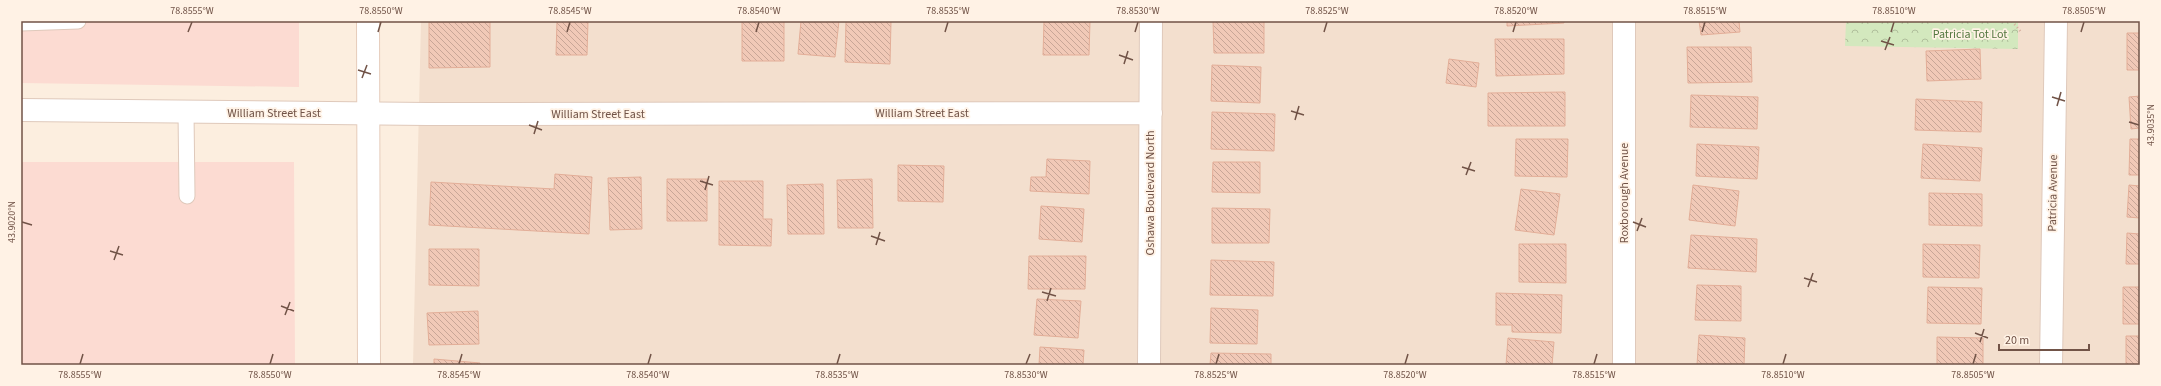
<svg xmlns="http://www.w3.org/2000/svg" width="2161" height="386" viewBox="0 0 2161 386" font-family="'Source Sans 3',sans-serif">
<style>
.residential{fill:#f3dfce}
.commercial{fill:#fcdbd2}
.forest{fill:url(#forest-crowns)}
.building{fill:url(#building-back-hatch);stroke:#e3ae98}
.lines{fill:none;stroke-linecap:round;stroke-linejoin:round}
.lane-casing{stroke:#dfc9bb;stroke-width:17}
.street-casing{stroke:#dfc9bb;stroke-width:24}
.secondary-casing{stroke:#e6ccbb;stroke-width:24}
.path{stroke:#d5ac9b;stroke-width:2.5;stroke-dasharray:1 3;stroke-linecap:butt}
.lane{stroke:#fff;stroke-width:15}
.street{stroke:#fff;stroke-width:22}
.secondary{stroke:#fff;stroke-width:22}
.ticks{fill:none;stroke:#715347;stroke-width:1.5}
.labels{text-anchor:middle;dominant-baseline:central;stroke-width:3.5;stroke-linejoin:round;paint-order:stroke}
.park-label{font-size:12px;fill:#557840;stroke:#fff2e5}
.street-label{font-size:12px;fill:#715347;stroke:#fff2e5}
.neatline{fill:none;stroke:#715347;stroke-width:1.5}
.ticks-label{font-size:10px;text-anchor:middle;fill:#715347}
</style>
<defs>
<pattern id="forest-crowns" width="20" height="18" patternUnits="userSpaceOnUse"><rect width="20" height="18" fill="#d3e8be"/><path d="M2 6a3 3 0 1 1 6 0M12 15a3 3 0 1 1 6 0" fill="none" stroke="#b0bf9c"/></pattern>
<pattern id="building-back-hatch" width="6" height="6" patternUnits="userSpaceOnUse"><rect width="6" height="6" fill="#f1c9b7"/><path d="M-1 5l2 2M0 0l6 6M5-1l2 2" fill="none" stroke="#c8a697"/></pattern>
</defs>
<rect width="100%" height="100%" fill="#fceedf"/>
<path class="residential" d="M421,21H2140V365H413Z"/>
<path class="commercial" d="M21,21H299V87L21,83Z
M21,162H294L295,365H21Z"/>
<path class="forest" d="M1846,21H2018V49L1845,46Z"/>
<path class="building" d="M557,21H588L587,55H556Z
M742,21H784V61H742Z
M801,21H839L835,57L798,54Z
M846,21H891L890,64L845,62Z
M1044,21H1090L1089,55H1043Z
M1213,21H1264V53H1214Z
M1507,21H1564V23L1507,26Z
M1699,21H1739L1740,32L1701,35Z
M429,22H490V67L429,68Z
M2127,33H2140V70H2127Z
M1495,39H1564V74L1496,76Z
M1687,47H1751L1752,82L1688,83Z
M1980,49L1981,79L1927,81L1926,51Z
M1449,59L1479,63L1476,87L1446,83Z
M1212,65L1261,67L1260,103L1211,101Z
M1565,92V126H1488V93Z
M1691,95L1758,97L1757,129L1690,127Z
M2140,96V128L2131,129L2129,97Z
M1916,99L1982,102L1981,132L1915,130Z
M1212,112L1275,114L1274,151L1211,149Z
M1516,139H1568L1567,177L1515,176Z
M2130,139H2140V175H2129Z
M1697,144L1759,147L1757,179L1696,176Z
M1923,144L1982,148L1980,181L1921,178Z
M1047,159L1090,161L1089,194L1030,191L1031,177H1046Z
M1213,162H1260V193L1212,192Z
M898,165L944,166L943,202L898,201Z
M555,174L592,177L589,234L429,225L431,182L554,189Z
M641,177L642,229L610,230L608,178Z
M667,179H707V221H667Z
M872,179L873,228H838L837,180Z
M719,181H763V219H772L771,246L719,245Z
M823,184L824,234H788L787,185Z
M1693,185L1739,191L1735,226L1689,220Z
M2129,185L2140,186V218L2127,217Z
M1521,189L1560,194L1554,235L1515,230Z
M1929,193L1982,194V226L1929,225Z
M1041,206L1084,209L1082,242L1039,239Z
M1212,208L1270,209L1269,243H1212Z
M2127,233L2140,234V264H2126Z
M1691,235L1757,239L1756,272L1688,268Z
M1519,244H1566V283L1519,282Z
M1923,244L1980,245L1979,278L1923,277Z
M429,249H479V286L429,285Z
M1029,256H1086L1085,289H1028Z
M1211,260L1274,262L1273,296L1210,295Z
M1697,285L1741,286V321L1695,320Z
M1928,287L1982,288L1981,324L1927,323Z
M2123,287H2140V324H2123Z
M1496,293L1562,295L1561,333L1512,332V325H1496Z
M1037,299L1081,301L1078,338L1034,335Z
M1211,308L1258,310L1257,344L1210,343Z
M478,311L479,344L429,345L427,313Z
M1699,335L1745,338L1744,365H1697Z
M2126,336H2140V365H2126Z
M1937,337L1983,338V365H1937Z
M1508,338L1554,342L1552,365H1506Z
M1040,347L1084,350L1083,365H1039Z
M1211,353L1271,354V365H1210Z
M434,359L480,363V365H434Z"/>
<g class="lines">
<defs>
<path id="lane" d="M21,23L78,21
M186,112L187,196"/>
<path id="street" d="M21,110L428,114L1151,113
M1149,365L1151,21
M1624,365V21
M2051,365L2056,21"/>
<path id="secondary" d="M368,21L369,365"/>
</defs>
<use href="#lane" class="lane-casing"/>
<use href="#street" class="street-casing"/>
<use href="#secondary" class="secondary-casing"/>
<path class="path" d="M2012,21L2021,32"/>
<use href="#lane" class="lane"/>
<use href="#street" class="street"/>
<use href="#secondary" class="secondary"/>
</g>
<path class="ticks" d="M188,32L192,22M378,32L381,22M567,32L570,22M756,32L759,22M945,32L948,22M1135,32L1138,22M1324,32L1327,22M1513,32L1516,22M1702,32L1705,22M1891,32L1894,22M2081,32L2084,22M1881,41L1894,45M1885,50L1890,37M1119,55L1133,60M1124,64L1128,51M358,70L371,74M362,78L367,65M2052,97L2065,101M2057,106L2061,92M1291,111L1304,115M1295,120L1299,106M2129,122L2139,125M529,125L542,130M534,134L538,121M1462,167L1475,171M1466,175L1471,162M700,181L713,185M705,190L709,176M22,222L32,225M1633,222L1646,227M1637,231L1642,218M871,236L885,241M876,245L880,232M110,251L123,255M114,260L119,246M1804,278L1817,282M1808,287L1813,273M1042,292L1056,296M1047,301L1051,288M281,306L294,311M285,315L290,302M1975,333L1988,338M1980,342L1984,329M80,364L83,354M270,364L273,354M459,364L462,354M648,364L651,354M837,364L840,354M1026,364L1030,354M1216,364L1219,354M1405,364L1408,354M1594,364L1597,354M1783,364L1786,354M1973,364L1976,354"/>
<g class="labels">
<g class="park-label">
<text x="1970" y="34">Patricia Tot Lot</text>
</g>
<g class="street-label">
<text x="274" y="113">William Street East</text>
<text x="922" y="113">William Street East</text>
<text x="598" y="114">William Street East</text>
<text transform="translate(1150 193) rotate(-90)">Oshawa Boulevard North</text>
<text transform="translate(1624 193) rotate(-90)">Roxborough Avenue</text>
<text transform="translate(2053 193) rotate(-89)">Patricia Avenue</text>
</g>
</g>
<rect width="2161" height="386" fill="none" stroke="#fff2e5" stroke-width="44"/>
<path d="M1999 344v6h90v-6" fill="none" stroke="#715347" stroke-width="2"/>
<text x="2005" y="344" font-size="12" fill="#715347" stroke="#fff2e5" stroke-width="3" paint-order="stroke">20 m</text>
<rect x="22" y="22" width="2117" height="342" class="neatline"/>
<g class="ticks-label">
<text x="192" y="14">78.8555°W</text>
<text x="381" y="14">78.8550°W</text>
<text x="570" y="14">78.8545°W</text>
<text x="759" y="14">78.8540°W</text>
<text x="948" y="14">78.8535°W</text>
<text x="1138" y="14">78.8530°W</text>
<text x="1327" y="14">78.8525°W</text>
<text x="1516" y="14">78.8520°W</text>
<text x="1705" y="14">78.8515°W</text>
<text x="1894" y="14">78.8510°W</text>
<text x="2084" y="14">78.8505°W</text>
<text transform="translate(2150 125) rotate(-90)" y="4">43.9035°N</text>
<text transform="translate(11 222) rotate(-90)" y="4">43.9020°N</text>
<text x="80" y="378">78.8555°W</text>
<text x="270" y="378">78.8550°W</text>
<text x="459" y="378">78.8545°W</text>
<text x="648" y="378">78.8540°W</text>
<text x="837" y="378">78.8535°W</text>
<text x="1026" y="378">78.8530°W</text>
<text x="1216" y="378">78.8525°W</text>
<text x="1405" y="378">78.8520°W</text>
<text x="1594" y="378">78.8515°W</text>
<text x="1783" y="378">78.8510°W</text>
<text x="1973" y="378">78.8505°W</text>
</g>
</svg>
